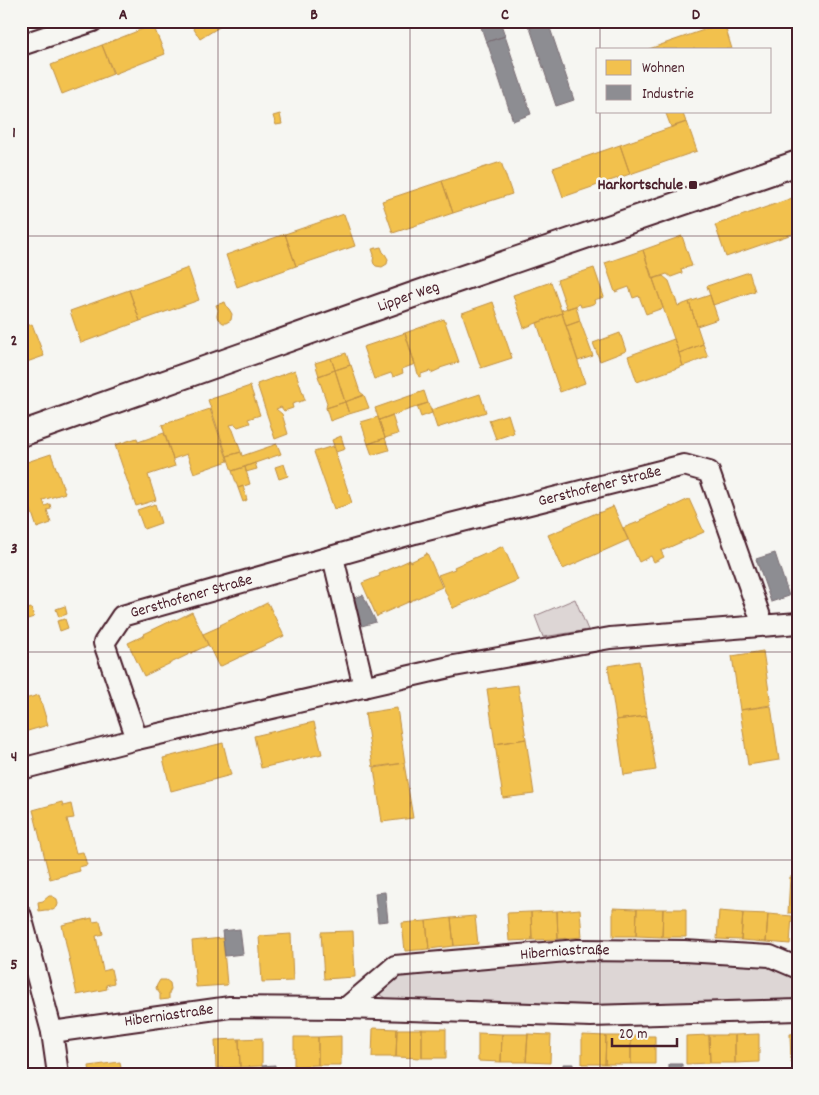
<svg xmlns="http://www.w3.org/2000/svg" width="819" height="1095" viewBox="0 0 819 1095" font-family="Dekko,sans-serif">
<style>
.green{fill:#ddd6d5;stroke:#947a80}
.homes{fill:#f2c14e;stroke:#c09044}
.industry{fill:#8d8d92;stroke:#796c73}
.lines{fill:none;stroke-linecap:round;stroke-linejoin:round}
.minor-casing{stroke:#4a1f2b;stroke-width:24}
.tertiary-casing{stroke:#4a1f2b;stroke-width:28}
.minor{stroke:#f6f6f2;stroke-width:20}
.tertiary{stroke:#f6f6f2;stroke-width:24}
.grid{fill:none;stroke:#4a1f2b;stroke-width:1;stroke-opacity:0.55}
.poi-dot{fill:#4a1f2b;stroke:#f6f6f2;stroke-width:2}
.labels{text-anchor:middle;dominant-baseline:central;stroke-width:5;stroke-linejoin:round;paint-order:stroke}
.poi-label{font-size:16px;font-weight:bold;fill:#4a1f2b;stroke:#f6f6f2;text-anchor:end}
.street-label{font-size:16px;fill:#4a1f2b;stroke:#f6f6f2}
.neatline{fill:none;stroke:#4a1f2b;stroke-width:2}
.grid-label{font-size:16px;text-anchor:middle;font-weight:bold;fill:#4a1f2b}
</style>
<rect width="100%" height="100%" fill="#f6f6f2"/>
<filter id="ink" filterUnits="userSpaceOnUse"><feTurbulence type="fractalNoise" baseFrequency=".02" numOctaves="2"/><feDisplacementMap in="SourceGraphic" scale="10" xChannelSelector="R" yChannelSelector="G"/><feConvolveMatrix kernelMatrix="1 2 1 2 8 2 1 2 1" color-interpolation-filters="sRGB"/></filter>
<g filter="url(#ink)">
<path class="green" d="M575,599L588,630L543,637L535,616Z
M623,959L687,961L768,965L788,971L796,978L795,1000L605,1005L508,1003L389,1000L380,995C383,979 394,977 408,974L572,960Z"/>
<path class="homes" d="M189,21H229L200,39Z
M724,23L732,49H649Z
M153,25L165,54L114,74L102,45Z
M102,45L113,74L62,94L51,65Z
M21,87L28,106L21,108Z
M665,111H682L686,122L671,127Z
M280,114L282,124L276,125L273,116Z
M687,122L697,151L630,174L620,145Z
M620,145L630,174L563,197L553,168Z
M501,162L512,194L453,213L442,181Z
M442,181L453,213L393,233L382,201Z
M798,196V232L726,257L715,225Z
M344,214L355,246L296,266L285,234Z
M285,234L296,266L237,287L226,255Z
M682,236L692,266L681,269L682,273L671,277L667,274L652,279L643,250Z
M381,247L383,252L385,254L388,259L387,264L382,267L376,266L374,264L373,261L374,255L372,249Z
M643,250L663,308L646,314L639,296L633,298L629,287L615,292L605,263Z
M188,268L199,300L140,321L129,290Z
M594,268L604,297L594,300L595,303L590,305L581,307L580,304L567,309L557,280Z
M749,272L755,291L713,305L707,286Z
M663,276L669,281L678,306L689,302L703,344L679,353L653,279Z
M551,282L562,313L524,328L513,295Z
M129,290L140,321L81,343L70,311Z
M710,295L718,319L697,326L689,302Z
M225,302L227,307L229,309L232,314L231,320L226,323H223L218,319L217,316L218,310L216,305Z
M493,302L512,358L481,368L462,313Z
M576,306L580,321L566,326L561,310Z
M562,313L585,383L560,392L537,323Z
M444,319L459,362L440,368V369L431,373L430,371L421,374V376L419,377L405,333Z
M580,321L593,356L578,361L566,326Z
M32,324L44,356L21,364V328Z
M405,333L415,364L402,369L403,373L393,377L391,373L374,379L363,347Z
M620,333L626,351L600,361L593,343Z
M674,339L683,366L637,382L628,356Z
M703,344L708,357L683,366L679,353Z
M346,353L350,365L335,370L331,358Z
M331,358L335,370L319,376L315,363Z
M351,365L360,392L364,395L345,402L335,370Z
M295,370L305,400L292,404L293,408L284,411L281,407L276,409L282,414L288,434L275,439L257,384Z
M335,370L345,402L326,408L327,403L318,376Z
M250,386L260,415L248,419L250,423L238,427L235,424L230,425L233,430L241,452L227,456L208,400Z
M424,391L428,403L379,420L375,408Z
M480,394L486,412L437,428L431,410Z
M364,395L369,408L349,414L345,402Z
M345,402L349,414L330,421L326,408Z
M428,403L432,413L421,417L417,406Z
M210,409L228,461L194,473L187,454L173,459L162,425Z
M508,414L514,433L496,439L489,420Z
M392,415L398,434L385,438L379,420Z
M378,417L385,438L368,444L361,422Z
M164,433L175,466L148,475L156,500L136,506L115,445L137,438L138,442Z
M341,436L345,449L336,452L332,440Z
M385,438L389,450L372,455L368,444Z
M277,444L281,454L232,471L227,456L241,452L242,456Z
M333,446L352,503L334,509L314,452Z
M51,454L65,493L43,500L45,506L50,504L51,509L47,510L51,523L37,528L21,480V464Z
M255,463L257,469L246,472L245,467Z
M284,464L288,476L279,479L275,467Z
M245,467L250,484L238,488L232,471Z
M243,486L247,500L243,502L238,488Z
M689,499L704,532L661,551L664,557L654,562L651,556L639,562L623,528L641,521L640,520L671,506L672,507Z
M155,504L161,523L144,529L137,510Z
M612,506H613L628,540L563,569L548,535L565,528V527L596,513V514L613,507Z
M503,546L518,580L453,608V609L438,575L455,569L454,567L485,553L486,554Z
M426,553H427L442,587L377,616V617L362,583L380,576L379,574L410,560V562L427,554Z
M267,603H268L284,636L219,667L203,634L221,626L220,625L251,610V611Z
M65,606L67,614L59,617L56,609Z
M31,608L34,617L21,621V611Z
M192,612L208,645L144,676L128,643L145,635L144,634L175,619L176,620Z
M65,619L68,628L60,631L57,621Z
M21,635L28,658L21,660Z
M763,651L771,705L740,710L732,656Z
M639,661L647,716L616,720L608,666Z
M518,685L526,739L495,744L487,689Z
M39,695L48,725L21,733V700Z
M771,706L779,760L748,765L740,710Z
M397,708L405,763L373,767L365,713Z
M647,716L656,770L624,775L616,720Z
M314,722L322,754L261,768L254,736Z
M526,739L534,794L503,798L495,744Z
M223,743L231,775L171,791L163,758Z
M404,763L413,818L382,822L374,768Z
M62,802L63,806L71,804L74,818L67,819L76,853L83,852L87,865L79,867L80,871L50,879L33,810Z
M790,877H798V913H788Z
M49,896H52L57,899L58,904L57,907L53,910H45L39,911L38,902L43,901Z
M613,908L637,909L636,936H613Z
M580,909L582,937L558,939L557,911Z
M637,909H663L662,937L636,936Z
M663,909H686V937H662Z
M557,911L558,939L532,940L531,912Z
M719,911L743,913L741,940L717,939Z
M531,912L532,940L509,941L507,913Z
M743,913L768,914L766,942L741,940Z
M768,914L792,916L790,944L766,942Z
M475,916L478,944L454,946L451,918Z
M92,918L93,922L100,921L103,934L96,936L103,971L111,969L114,983L106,985L107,989L77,995L62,925Z
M451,918L454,946L429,949L426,921Z
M426,921L429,949L405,951L402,923Z
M353,931L355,977L324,979L321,932Z
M291,934L293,981L262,982L259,936Z
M223,938L227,985L196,987L192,941Z
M160,980H166L170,983L171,989L169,993V999L160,1000V994L157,990L156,988L157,985Z
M373,1028L397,1029L396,1057H372Z
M397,1029H422V1058L396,1057Z
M422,1029H446V1058H422Z
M478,1033L502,1034L501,1062L478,1061Z
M798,1033V1062H791L790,1034Z
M502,1034H528L526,1062H501Z
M528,1034L551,1035L550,1063L526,1062Z
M759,1034V1062L735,1063V1035Z
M582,1035L606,1036L605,1064H582Z
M709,1035H735V1063H710Z
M709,1035L710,1063L686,1064V1036Z
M341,1036V1065H318V1037Z
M606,1036H631V1064H605Z
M631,1036H655V1064H631Z
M294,1037H318V1065L294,1066Z
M262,1038V1066L240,1067L239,1039Z
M239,1039L240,1067L216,1068L215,1040Z
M120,1062L122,1074H90L89,1066Z"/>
<path class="industry" d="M479,21H500L505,36L486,42Z
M527,21H548L529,28Z
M548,22L574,100L556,106L530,28Z
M505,36L531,114L513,121L487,42Z
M775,553L789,596L771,602L756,559Z
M363,595L376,622L358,627L351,599Z
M385,892L388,921L378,922L375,893Z
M240,929L243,954L225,956L222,931Z
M563,1064H573V1074H563Z
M669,1064H682V1074H669Z
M275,1065V1074H263L262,1066Z"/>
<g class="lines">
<defs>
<g id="minor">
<path d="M21,45L93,21"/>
<path d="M333,557L364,687"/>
<path id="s1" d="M137,739L104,643L122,616L415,533L684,465L709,472L763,625"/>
<path d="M21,769L137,739L454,666L610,638L798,623"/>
<path d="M21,916L52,1032L58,1074"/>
<path id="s2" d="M346,1008L395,966L578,950L684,951L770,956L798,968"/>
<path id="s3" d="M52,1032L230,1007L346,1008L591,1016L798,1010"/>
</g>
<g id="tertiary">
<path id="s4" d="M21,434L410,296L798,163"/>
</g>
</defs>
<use href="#minor" class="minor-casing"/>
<use href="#tertiary" class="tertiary-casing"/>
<use href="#minor" class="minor"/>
<use href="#tertiary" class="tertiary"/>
</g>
</g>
<path class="grid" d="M218,21V1074M410,21V1074M600,21V49M600,111V1074M21,236H798M21,444H798M21,652H798M21,860H798"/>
<rect class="poi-dot" x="688" y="180" width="10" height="10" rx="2.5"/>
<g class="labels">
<g class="poi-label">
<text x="683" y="185">Harkortschule</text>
</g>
<g class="street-label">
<text stroke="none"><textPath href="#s4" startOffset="411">Lipper Weg</textPath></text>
<text stroke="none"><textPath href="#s1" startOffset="629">Gersthofener Straße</textPath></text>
<text stroke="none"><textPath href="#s1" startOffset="206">Gersthofener Straße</textPath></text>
<text stroke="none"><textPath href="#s2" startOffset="235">Hiberniastraße</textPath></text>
<text stroke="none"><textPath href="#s3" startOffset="118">Hiberniastraße</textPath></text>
</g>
</g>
<rect width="819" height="1095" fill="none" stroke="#f6f6f2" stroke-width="55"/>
<rect x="596" y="48" width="175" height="65" fill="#f6f6f2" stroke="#b1a0a2"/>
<rect x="606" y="60" width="25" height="15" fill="#f2c14e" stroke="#b1a0a2"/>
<text x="642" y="72" font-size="15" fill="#4a1f2b">Wohnen</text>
<rect x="606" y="85" width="25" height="15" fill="#8d8d92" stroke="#b1a0a2"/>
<text x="642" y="98" font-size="15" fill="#4a1f2b">Industrie</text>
<path d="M612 1038v8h65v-8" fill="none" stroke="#4a1f2b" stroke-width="2.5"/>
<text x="619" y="1038" font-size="15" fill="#4a1f2b" stroke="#f6f6f2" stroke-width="4" paint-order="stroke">20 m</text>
<rect x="28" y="28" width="764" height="1040" class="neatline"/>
<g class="grid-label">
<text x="123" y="19">A</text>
<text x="314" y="19">B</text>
<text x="505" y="19">C</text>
<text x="696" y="19">D</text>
<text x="14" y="137">1</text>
<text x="14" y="345">2</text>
<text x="14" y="553">3</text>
<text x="14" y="761">4</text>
<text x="14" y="969">5</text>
</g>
</svg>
